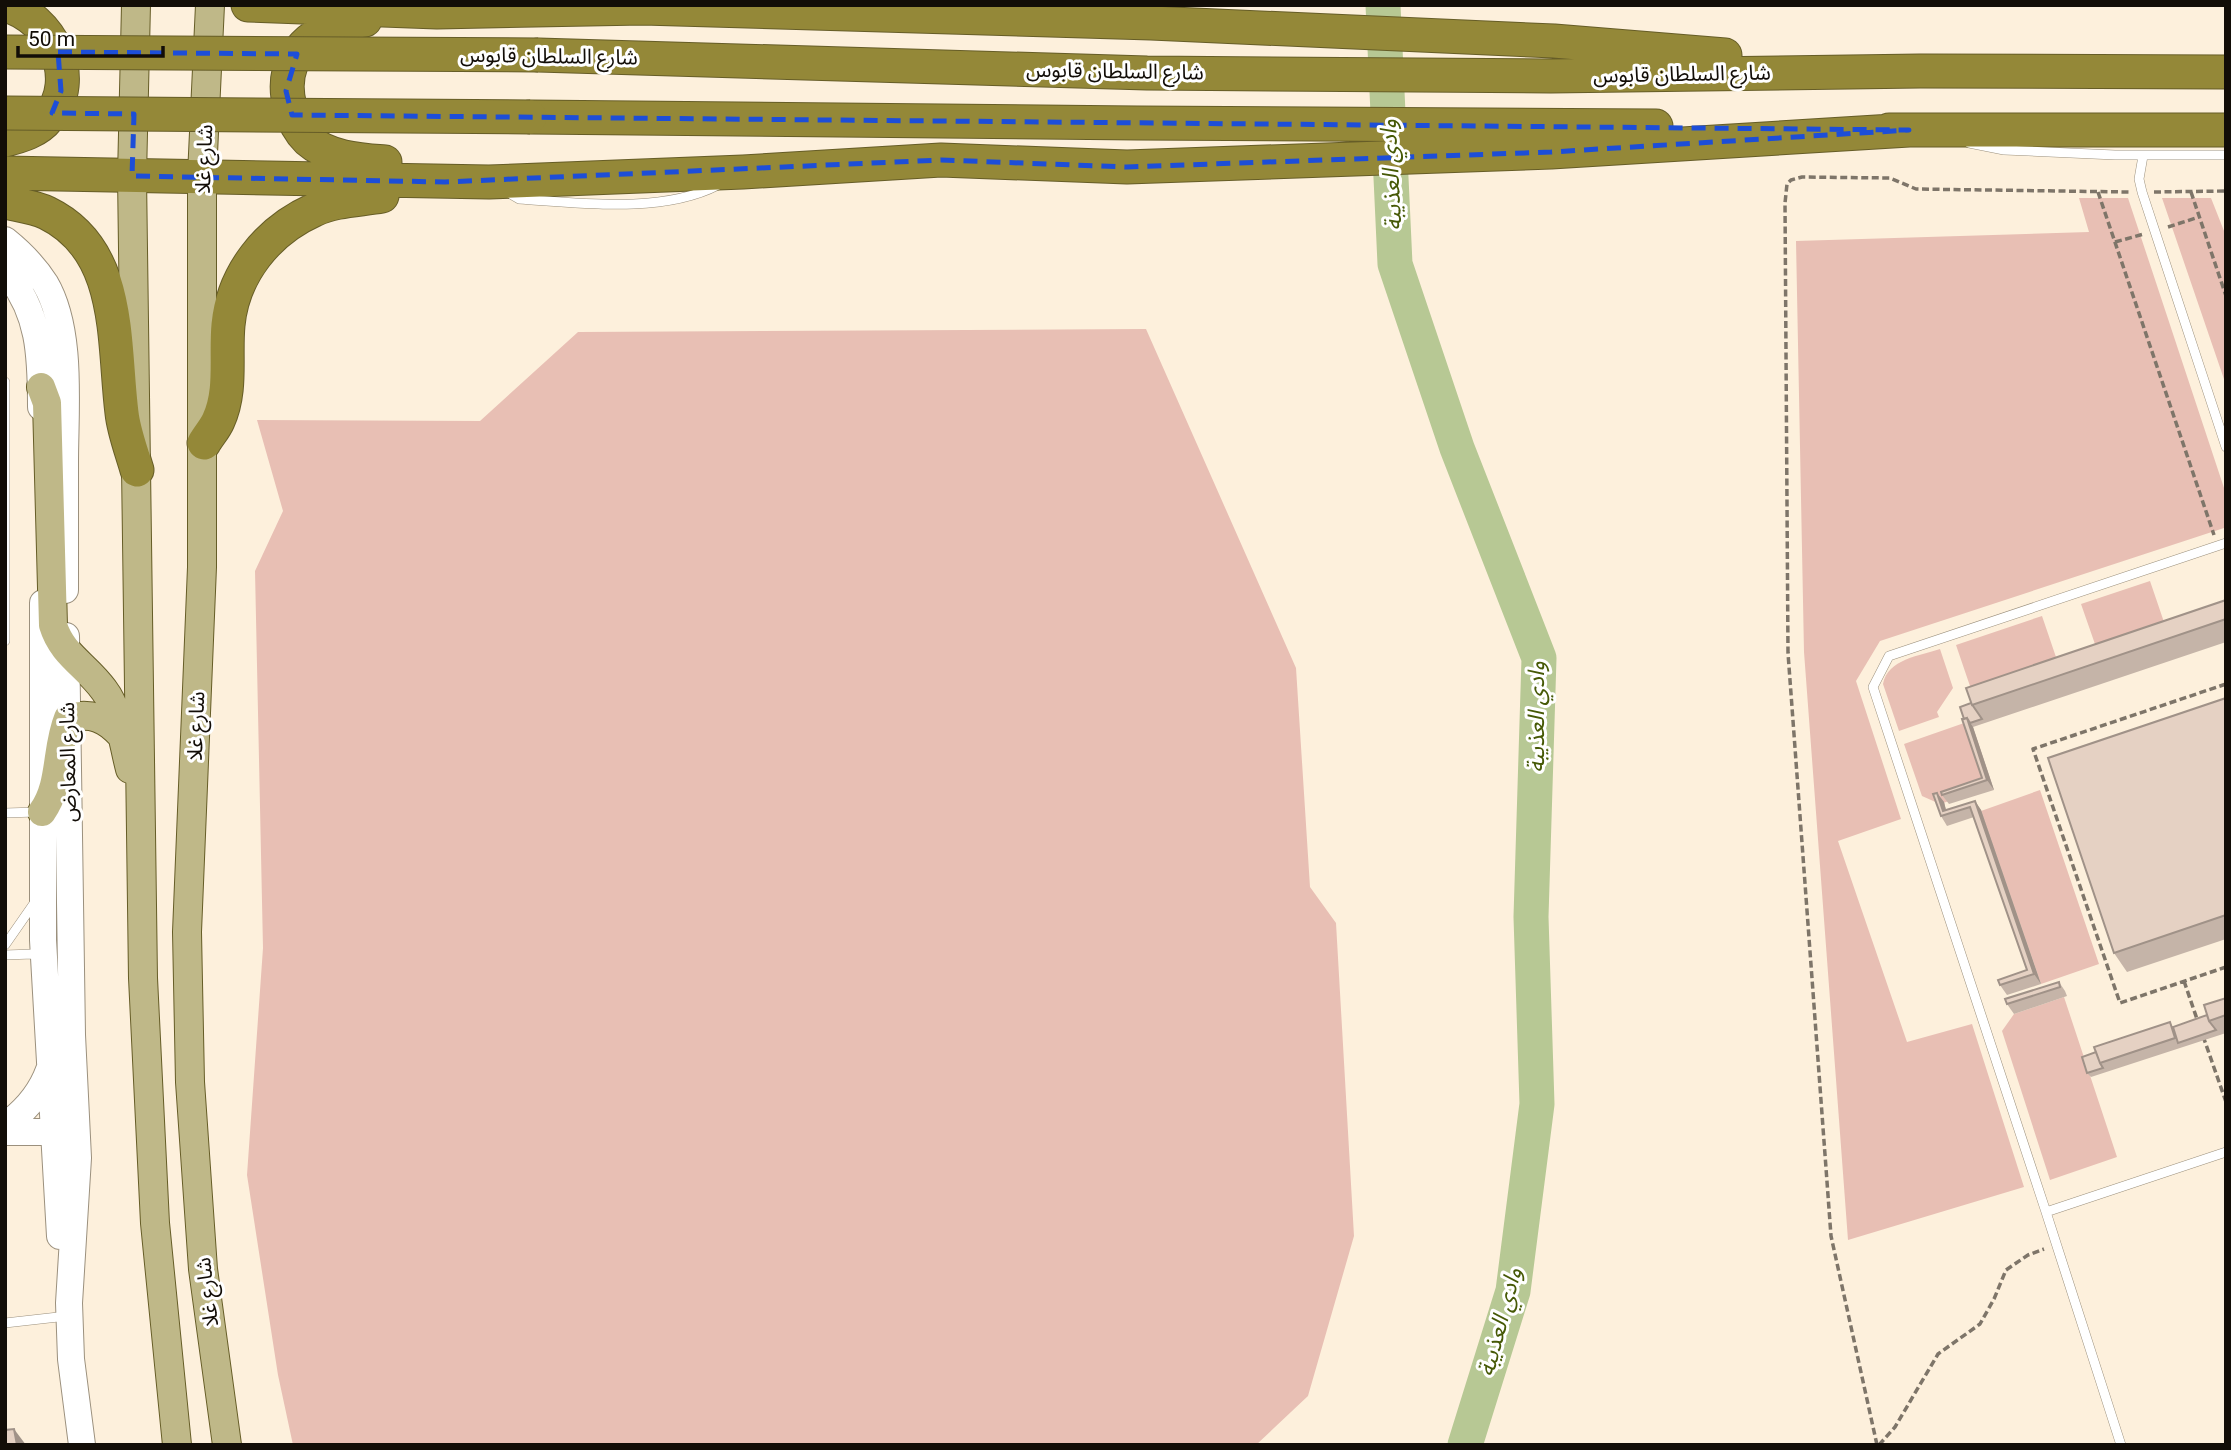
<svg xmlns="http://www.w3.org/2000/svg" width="2231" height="1450" viewBox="0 0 2231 1450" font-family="Roboto,'Noto Sans Arabic',sans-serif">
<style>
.green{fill:#e8bfb4}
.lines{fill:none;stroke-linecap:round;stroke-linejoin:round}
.river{stroke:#b7c894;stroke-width:35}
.lane-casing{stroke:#9b907d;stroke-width:10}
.secondary-casing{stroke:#9b907d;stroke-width:28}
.primary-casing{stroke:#665d27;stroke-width:30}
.highway-casing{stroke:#665d27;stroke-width:35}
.path{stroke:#7e7569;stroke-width:3.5;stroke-dasharray:7 3.5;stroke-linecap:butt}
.lane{stroke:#fff;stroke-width:9}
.secondary{stroke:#fff;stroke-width:26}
.primary{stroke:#bfb888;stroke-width:28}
.highway{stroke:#948838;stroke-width:33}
.highway-bridge-casing{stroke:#665d27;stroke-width:35;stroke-linecap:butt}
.highway-bridge{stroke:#948838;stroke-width:33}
.wall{fill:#c5b4a8}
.shaded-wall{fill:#a09288}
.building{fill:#e5d1c3;stroke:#a09288;stroke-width:2}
.marked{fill:none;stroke:#1d4ed8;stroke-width:5;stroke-dasharray:14 9;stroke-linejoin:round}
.labels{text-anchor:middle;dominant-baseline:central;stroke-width:6;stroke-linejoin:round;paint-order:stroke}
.street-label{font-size:21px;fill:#120d07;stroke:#fff}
.water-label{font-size:23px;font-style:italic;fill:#465906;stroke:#fff}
</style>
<rect width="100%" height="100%" fill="#fdf0dc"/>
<path class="green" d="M2079,198H2128L2226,494V523L2224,528L1880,641L1856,681L1901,819L1838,841L1907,1042L1972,1024L2024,1187L1848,1240L1804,652L1796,241L2089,232Z
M2162,198H2211L2226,236V385Z
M1146,329L1296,668L1310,887L1336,923L1354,1236L1308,1396L1256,1445H293L278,1375L247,1175L263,948L255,571L283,511L257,420L480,421L578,332Z
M2150,581L2165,625L2096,647L2081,604Z
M2042,616L2057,660L1971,689L1956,645Z
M1940,649L1953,688L1937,712L1939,717L1899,731L1883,684C1888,659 1919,656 1940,649Z
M1967,722L1989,788L1940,804L1922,796L1904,744Z
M2040,790L2099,964L2041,984L1981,811Z
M2064,997L2117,1157L2050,1180L2002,1031L2014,1014Z"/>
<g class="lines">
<path class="river" d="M1383,5L1395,264L1457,448L1539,658L1531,917L1537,1104L1513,1291L1465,1445"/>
<defs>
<path id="lane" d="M1969,143L2004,150L2115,155H2226
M2143,156L2139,179L2142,192L2226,447
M509,193L519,199C580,203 662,214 718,185
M5,382V641
M5,813L37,812
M5,945L35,902
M5,955L33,954L42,957
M2046,1212L1873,687L1889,656L2226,543
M5,1323L67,1316
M2121,1445L2046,1212L2226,1152"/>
<path id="secondary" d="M5,240C20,252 34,266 45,283C73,330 65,408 65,462C65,505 65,548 65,590
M5,271C40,311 41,356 41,407
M43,603V940L60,1236
M66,636L72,1035L78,1158L69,1303L71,1359L82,1445
M11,1121C29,1107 41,1092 49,1070
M5,1132H53L67,1124"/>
<path id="primary" d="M136,5L132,176L143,978L155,1223L177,1445
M210,5L202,175V567L187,932L190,1082L203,1269L227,1445
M41,387L47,403L53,625C62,655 86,665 104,690C120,711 123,743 130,769
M42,812C62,784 55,750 68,718C91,712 106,718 122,736"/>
<path id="highway" d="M248,5L437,12L643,8L1151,23L1554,41L1725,55
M365,20C316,25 276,54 290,107C293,119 299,131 308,140C328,158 360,160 385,162
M538,55L1147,73L1551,76L1920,71L2226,72
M530,117L1137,123L1656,126
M1889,130H2226
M5,140C21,136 38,131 48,118C82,78 51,17 5,5
M5,173L489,182L743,172L941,160L1127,167L1551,152L1909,130
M5,202C18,205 35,207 47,213C123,250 113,342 122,413C124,432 132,452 137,470
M204,443C208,436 215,428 218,421C232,391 225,357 228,325C233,274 267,231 314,210C335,200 359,200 382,196"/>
</defs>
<use href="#lane" class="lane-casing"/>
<use href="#secondary" class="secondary-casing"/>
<use href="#primary" class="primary-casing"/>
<use href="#highway" class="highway-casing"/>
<path class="path" d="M2098,192L2214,535
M2154,192L2226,191
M2191,192L2226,296
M2168,227L2199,217
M2115,242L2144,234
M2226,684L2033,749L2120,1003L2226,967
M2184,981L2198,1022
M2203,1036L2226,1102
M1877,1445L1831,1236L1788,653L1785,203L1787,184L1791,180L1802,177L1890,178L1916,189L2129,192
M1879,1445L1895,1427L1938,1354L1980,1324L1994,1299L2006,1270L2028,1255L2044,1249"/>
<use href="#lane" class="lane"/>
<use href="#secondary" class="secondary"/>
<use href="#primary" class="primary"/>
<use href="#highway" class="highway"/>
<defs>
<path id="highway-bridge" d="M5,52L538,55
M5,113L530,117"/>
</defs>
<use href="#highway-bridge" class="highway-bridge-casing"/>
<use href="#highway-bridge" class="highway-bridge"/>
</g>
<path class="wall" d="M2226,600V642L1973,727L1994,790L1949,804L1942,795L1982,778L1964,719L1971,703Z
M2226,698V939L2127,972L2114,953Z
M1937,793L1944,802L1946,810L1975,801L1981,810L2041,984L2007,995L2000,985L2027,970L1974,817L1947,826L1941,816Z
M2059,982L2065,991L2067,996L2014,1014L2007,1004Z
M2226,998V1033L2091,1077L2087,1073L2096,1052L2170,1022L2173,1027L2207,1015Z"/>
<path class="shaded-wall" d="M1967,718L1973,727L1994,790L1987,780Z
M1937,793L1944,802L1947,814L1943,811Z
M1975,801L1981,810L2041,984L2034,974Z
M14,1429L26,1445H17Z"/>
<path class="building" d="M2226,600V619L1972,705L1966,688Z
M2226,698V915L2114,953L2048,758Z
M1971,703L1982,719L1970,723L1967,718L1964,719L1960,707Z
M1967,718L1987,780L1942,795L1941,792L1982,778L1962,719Z
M1937,793L1943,811L1975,801L2034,974L2000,985L1998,980L2027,970L1970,807L1941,816L1933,794Z
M2059,982L2060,987L2007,1004L2005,999Z
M2226,998V1015L2209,1021L2204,1005Z
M2207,1015L2209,1021L2216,1030L2178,1043L2173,1027Z
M2170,1022L2175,1038L2100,1063L2094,1047Z
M2096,1052L2100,1063L2103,1068L2087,1073L2082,1057Z
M14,1429L17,1445H5V1430Z"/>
<path class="marked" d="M58,52L297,54L286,91L292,115L1909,130L1551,152L1127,167L941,160L445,182L132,176L134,114L52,113L61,91Z"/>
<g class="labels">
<g class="street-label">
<text transform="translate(549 56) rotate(1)">شارع السلطان قابوس</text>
<text transform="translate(1115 71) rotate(1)">شارع السلطان قابوس</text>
<text transform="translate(1682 74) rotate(-1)">شارع السلطان قابوس</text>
<text transform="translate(204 159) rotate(-88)">شارع غلا</text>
<text transform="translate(196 726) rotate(-88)">شارع غلا</text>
<text transform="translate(68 762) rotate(-91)">شارع المعارض</text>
<text transform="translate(207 1292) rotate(-97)">شارع غلا</text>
</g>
<g class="water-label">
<text transform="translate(1391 175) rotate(-93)">وادي العذيبة</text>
<text transform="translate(1536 717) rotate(-90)">وادي العذيبة</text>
<text transform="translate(1500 1322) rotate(-75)">وادي العذيبة</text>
</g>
</g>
<rect width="2231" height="1450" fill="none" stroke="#120d07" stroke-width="14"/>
<path d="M18 46v10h145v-10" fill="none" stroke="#120d07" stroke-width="3.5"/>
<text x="28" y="46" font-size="21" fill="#120d07" stroke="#ffffff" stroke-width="5" paint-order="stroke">50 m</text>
</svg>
